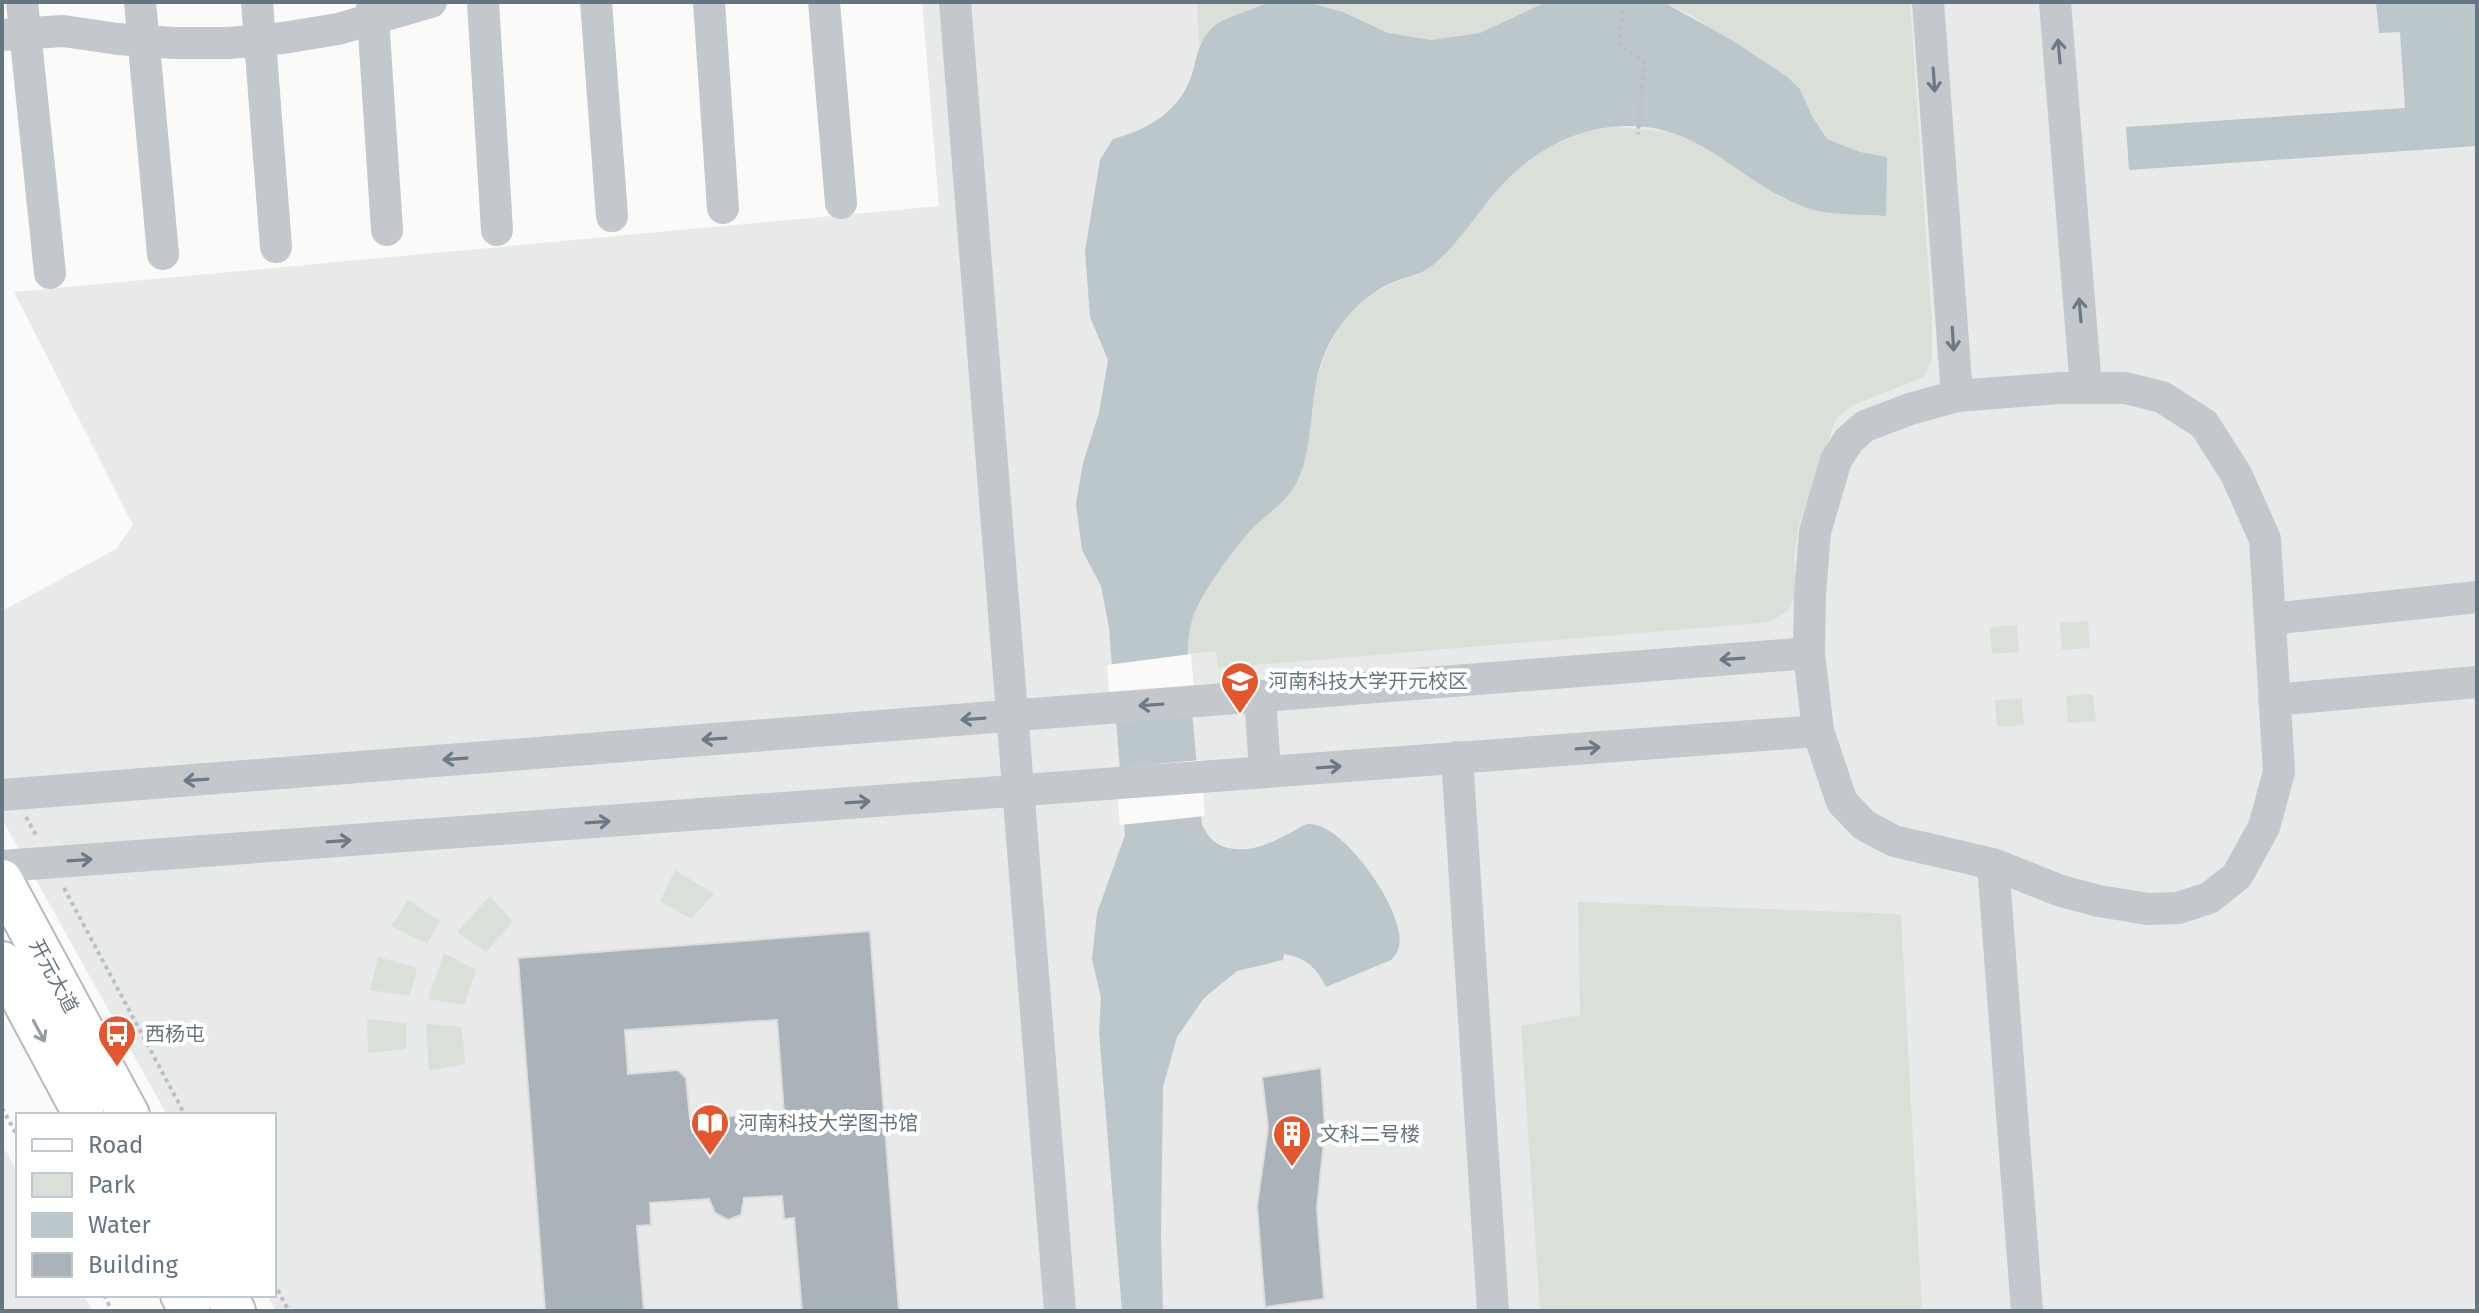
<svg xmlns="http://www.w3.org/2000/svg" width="2479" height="1313" viewBox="0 0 2479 1313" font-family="'Fira Sans','Noto Sans SC',sans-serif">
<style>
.built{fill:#e8e9e9}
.green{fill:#dadfd7}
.water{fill:#bbc7cb}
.pier{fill:#fafaf8}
.building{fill:#aab3b9;stroke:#dcdcda;stroke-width:2;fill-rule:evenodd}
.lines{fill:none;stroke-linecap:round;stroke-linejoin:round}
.major-casing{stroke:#b5babe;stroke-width:44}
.path{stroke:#bbbfc2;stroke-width:4;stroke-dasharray:4 4;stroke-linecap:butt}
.minor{stroke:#c3c8cc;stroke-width:32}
.major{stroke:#fff;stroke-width:40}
.oneway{stroke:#6a7a87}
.oneway2{stroke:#939fa8}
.labels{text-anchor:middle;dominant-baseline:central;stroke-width:8;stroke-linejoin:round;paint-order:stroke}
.poi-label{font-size:20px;fill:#657683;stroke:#fff;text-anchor:start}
.street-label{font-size:20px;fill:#657683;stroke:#fff}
</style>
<rect width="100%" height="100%" fill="#fafaf8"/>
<path class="built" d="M922,2H2477V1311H276L267,1295H274V1115H167L2,819V611L116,549L133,525L14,292L939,206Z
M2,1144L18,1173V1295H84L93,1311H2Z"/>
<path class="green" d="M1197,2H1270L1214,26L1199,45Z
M1307,2H1546L1480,33L1431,40L1388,33L1343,12Z
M1663,2H1910L1932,324V360L1924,377L1853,405L1836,419L1798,528L1794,560L1797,590L1788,611L1770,622L1218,668L1216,651L1187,654C1188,642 1188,628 1192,618C1203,589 1233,549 1254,527C1267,512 1284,501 1296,484C1306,468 1306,443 1309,425C1319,351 1340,295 1419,275L1517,167L1548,147L1585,132L1612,127L1673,132L1708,148L1779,196L1810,209L1885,216L1887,157L1860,152L1827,139L1812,116L1800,89L1691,15Z
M2088,621L2090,648L2062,650L2060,623Z
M2017,625L2019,652L1992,654L1990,627Z
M2093,694L2096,721L2068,723L2066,696Z
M2022,698L2024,725L1997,727L1995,700Z
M675,870L714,894L691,919L660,901Z
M490,896L513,922L486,952L457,932Z
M408,900L440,921L427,944L391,926Z
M1578,902L1901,914L1922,1311H1540L1521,1026L1580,1015Z
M444,953L476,970L464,1005L428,999Z
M378,957L417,968L410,996L370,990Z
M367,1019L407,1023L406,1049L368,1053Z
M426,1024L462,1027L465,1064L429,1071Z"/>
<path class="water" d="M1270,2H1307L1343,12L1388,33L1431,40L1480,33L1546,2H1663L1730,39L1786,76L1800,89L1812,116L1827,139L1860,152L1887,157L1886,213L1885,216C1862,214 1827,215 1807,208C1733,181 1700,117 1610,127C1562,133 1523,159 1493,195C1473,219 1458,244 1434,264C1422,274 1411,276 1396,281C1366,293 1342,318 1328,346C1306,389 1317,441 1297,482C1288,500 1270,512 1256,525C1238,542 1198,597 1192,620C1184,650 1189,681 1192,710C1195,749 1199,787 1202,825C1209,838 1214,844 1228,848C1253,853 1270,843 1292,832C1297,829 1303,825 1308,824C1340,822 1385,889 1394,915C1399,932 1405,946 1391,960L1326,987C1317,968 1305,957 1284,954L1283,960L1237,971L1204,998L1177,1037L1163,1087L1161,1235L1163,1311H1122L1099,1032L1101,998L1092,959L1097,913L1125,835L1109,628L1101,586L1082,550L1076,504L1083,463L1099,413L1108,360L1090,317L1085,251L1100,160L1113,139C1150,129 1182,110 1193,71C1197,54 1200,39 1213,27C1225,17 1255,9 1270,2Z
M2376,2H2477V146L2129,170L2126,127L2405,108L2400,32L2379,33Z"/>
<path class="pier" d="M1191,654L1196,714L1111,721L1107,665Z
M1200,760L1205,816L1120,825L1115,768Z"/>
<path class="building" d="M870,931L899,1311H802L794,1218L784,1219L782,1196L744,1198L741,1215L728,1220L715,1213L709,1199L650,1203L651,1225L637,1226L644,1311H545L518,958ZM777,1020L784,1113L690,1119L686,1078L678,1070L628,1074L625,1030Z
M1321,1068L1325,1130L1317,1208L1324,1299L1265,1307L1257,1206L1268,1128L1262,1077Z"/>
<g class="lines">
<defs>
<path id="major" d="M2,880L129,1115
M2,962L84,1115
M181,1295L190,1311
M226,1295L235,1311"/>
</defs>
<use href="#major" class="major-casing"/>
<path class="path" d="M1624,2L1619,44L1644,62L1638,134
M26,817L37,837
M64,888L185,1115
M2,1108L18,1137
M274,1283L289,1311
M104,1295L112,1311"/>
<path class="minor" d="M22,2L50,273
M140,2L163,254
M257,2L276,247
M372,2L387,230
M483,2L497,230
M596,2L612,216
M709,2L723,208
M824,2L841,203
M955,2L1060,1311
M1928,2L1957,396
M2055,2L2086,388
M2,35L63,31L118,39L173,43H229L283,38L338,29L431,2
M2060,388H2125L2162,397L2204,424L2236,474L2265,539L2279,772L2264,827L2237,876L2209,898L2178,908L2148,909L2099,901L2061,891L1993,864L1894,841L1864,825L1842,802L1818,731L1809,653L1810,594L1815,532L1836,460L1849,440L1865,426L1910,409L1957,396Z
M2270,619L2477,597
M1260,696L1265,772
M2274,700L2477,682
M1457,757L1493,1311
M2,795L1809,653
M1993,864L2027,1311
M2,866L1818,731"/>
<use href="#major" class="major"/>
</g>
<defs><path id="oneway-shaft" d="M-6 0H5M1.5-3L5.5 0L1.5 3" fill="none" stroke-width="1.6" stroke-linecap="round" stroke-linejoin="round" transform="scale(2)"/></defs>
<g class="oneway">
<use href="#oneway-shaft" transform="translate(2059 51) rotate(-95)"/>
<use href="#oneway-shaft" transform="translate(1934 80) rotate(86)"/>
<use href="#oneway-shaft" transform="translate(2080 310) rotate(-95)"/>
<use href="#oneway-shaft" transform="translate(1953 339) rotate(86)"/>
<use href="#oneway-shaft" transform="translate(1732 659) rotate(176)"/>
<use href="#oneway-shaft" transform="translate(1151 705) rotate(176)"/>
<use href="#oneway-shaft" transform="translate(973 719) rotate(176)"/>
<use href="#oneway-shaft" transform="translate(714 739) rotate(176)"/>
<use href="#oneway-shaft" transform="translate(1588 748) rotate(-4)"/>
<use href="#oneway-shaft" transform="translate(455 759) rotate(176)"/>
<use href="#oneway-shaft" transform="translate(1329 767) rotate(-4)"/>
<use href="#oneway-shaft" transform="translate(196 780) rotate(176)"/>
<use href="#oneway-shaft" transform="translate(858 802) rotate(-4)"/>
<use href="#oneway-shaft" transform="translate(598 822) rotate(-4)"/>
<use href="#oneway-shaft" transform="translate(339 841) rotate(-4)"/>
<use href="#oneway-shaft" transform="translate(80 860) rotate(-4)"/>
</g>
<use class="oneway2" href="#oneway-shaft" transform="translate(39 1031) rotate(62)"/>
<defs>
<symbol id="university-pin" viewBox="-11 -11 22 30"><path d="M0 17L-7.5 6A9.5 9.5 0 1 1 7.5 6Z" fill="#e4572e" stroke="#fff"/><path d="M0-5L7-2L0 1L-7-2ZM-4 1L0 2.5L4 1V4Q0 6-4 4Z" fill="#fff"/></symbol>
<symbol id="bus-pin" viewBox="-11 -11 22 30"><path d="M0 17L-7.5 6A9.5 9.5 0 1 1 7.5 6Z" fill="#e4572e" stroke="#fff"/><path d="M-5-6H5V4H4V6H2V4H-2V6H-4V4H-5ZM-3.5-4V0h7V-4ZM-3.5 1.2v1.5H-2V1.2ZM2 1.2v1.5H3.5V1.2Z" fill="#fff"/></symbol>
<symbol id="library-pin" viewBox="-11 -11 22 30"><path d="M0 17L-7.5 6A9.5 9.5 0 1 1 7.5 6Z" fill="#e4572e" stroke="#fff"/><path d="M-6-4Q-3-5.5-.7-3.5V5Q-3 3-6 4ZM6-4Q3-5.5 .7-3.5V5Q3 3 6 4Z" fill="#fff"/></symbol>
<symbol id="building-pin" viewBox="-11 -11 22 30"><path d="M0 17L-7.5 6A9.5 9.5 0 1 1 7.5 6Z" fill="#e4572e" stroke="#fff"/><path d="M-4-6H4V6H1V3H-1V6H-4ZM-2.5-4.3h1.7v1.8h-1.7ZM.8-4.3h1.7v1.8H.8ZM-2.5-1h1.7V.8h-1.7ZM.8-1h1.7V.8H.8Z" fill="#fff"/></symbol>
</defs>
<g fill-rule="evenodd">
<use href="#university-pin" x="1218" y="659" width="44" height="60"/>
<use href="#bus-pin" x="95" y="1012" width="44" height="60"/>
<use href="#library-pin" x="688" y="1101" width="44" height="60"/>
<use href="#building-pin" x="1270" y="1112" width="44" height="60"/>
</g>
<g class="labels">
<g class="poi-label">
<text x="1268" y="681">河南科技大学开元校区</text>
<text x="145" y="1034">西杨屯</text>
<text x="738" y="1123">河南科技大学图书馆</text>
<text x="1320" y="1134">文科二号楼</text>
</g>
<g class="street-label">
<text transform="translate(54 976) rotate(62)">开元大道</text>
</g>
</g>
<rect width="2479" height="1313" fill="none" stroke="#657683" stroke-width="8"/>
<rect x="16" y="1113" width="260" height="184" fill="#ffffff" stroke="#c1c8cd" stroke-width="2"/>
<rect x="32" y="1139" width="40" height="12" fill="#ffffff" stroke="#c1c8cd" stroke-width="2"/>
<text x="88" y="1153" font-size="24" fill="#657683">Road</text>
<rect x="32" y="1173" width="40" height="24" fill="#dadfd7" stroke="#c1c8cd" stroke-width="2"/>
<text x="88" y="1193" font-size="24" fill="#657683">Park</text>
<rect x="32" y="1213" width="40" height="24" fill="#bbc7cb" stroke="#c1c8cd" stroke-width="2"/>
<text x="88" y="1233" font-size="24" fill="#657683">Water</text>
<rect x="32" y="1253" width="40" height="24" fill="#aab3b9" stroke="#c1c8cd" stroke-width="2"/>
<text x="88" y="1273" font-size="24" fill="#657683">Building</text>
</svg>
